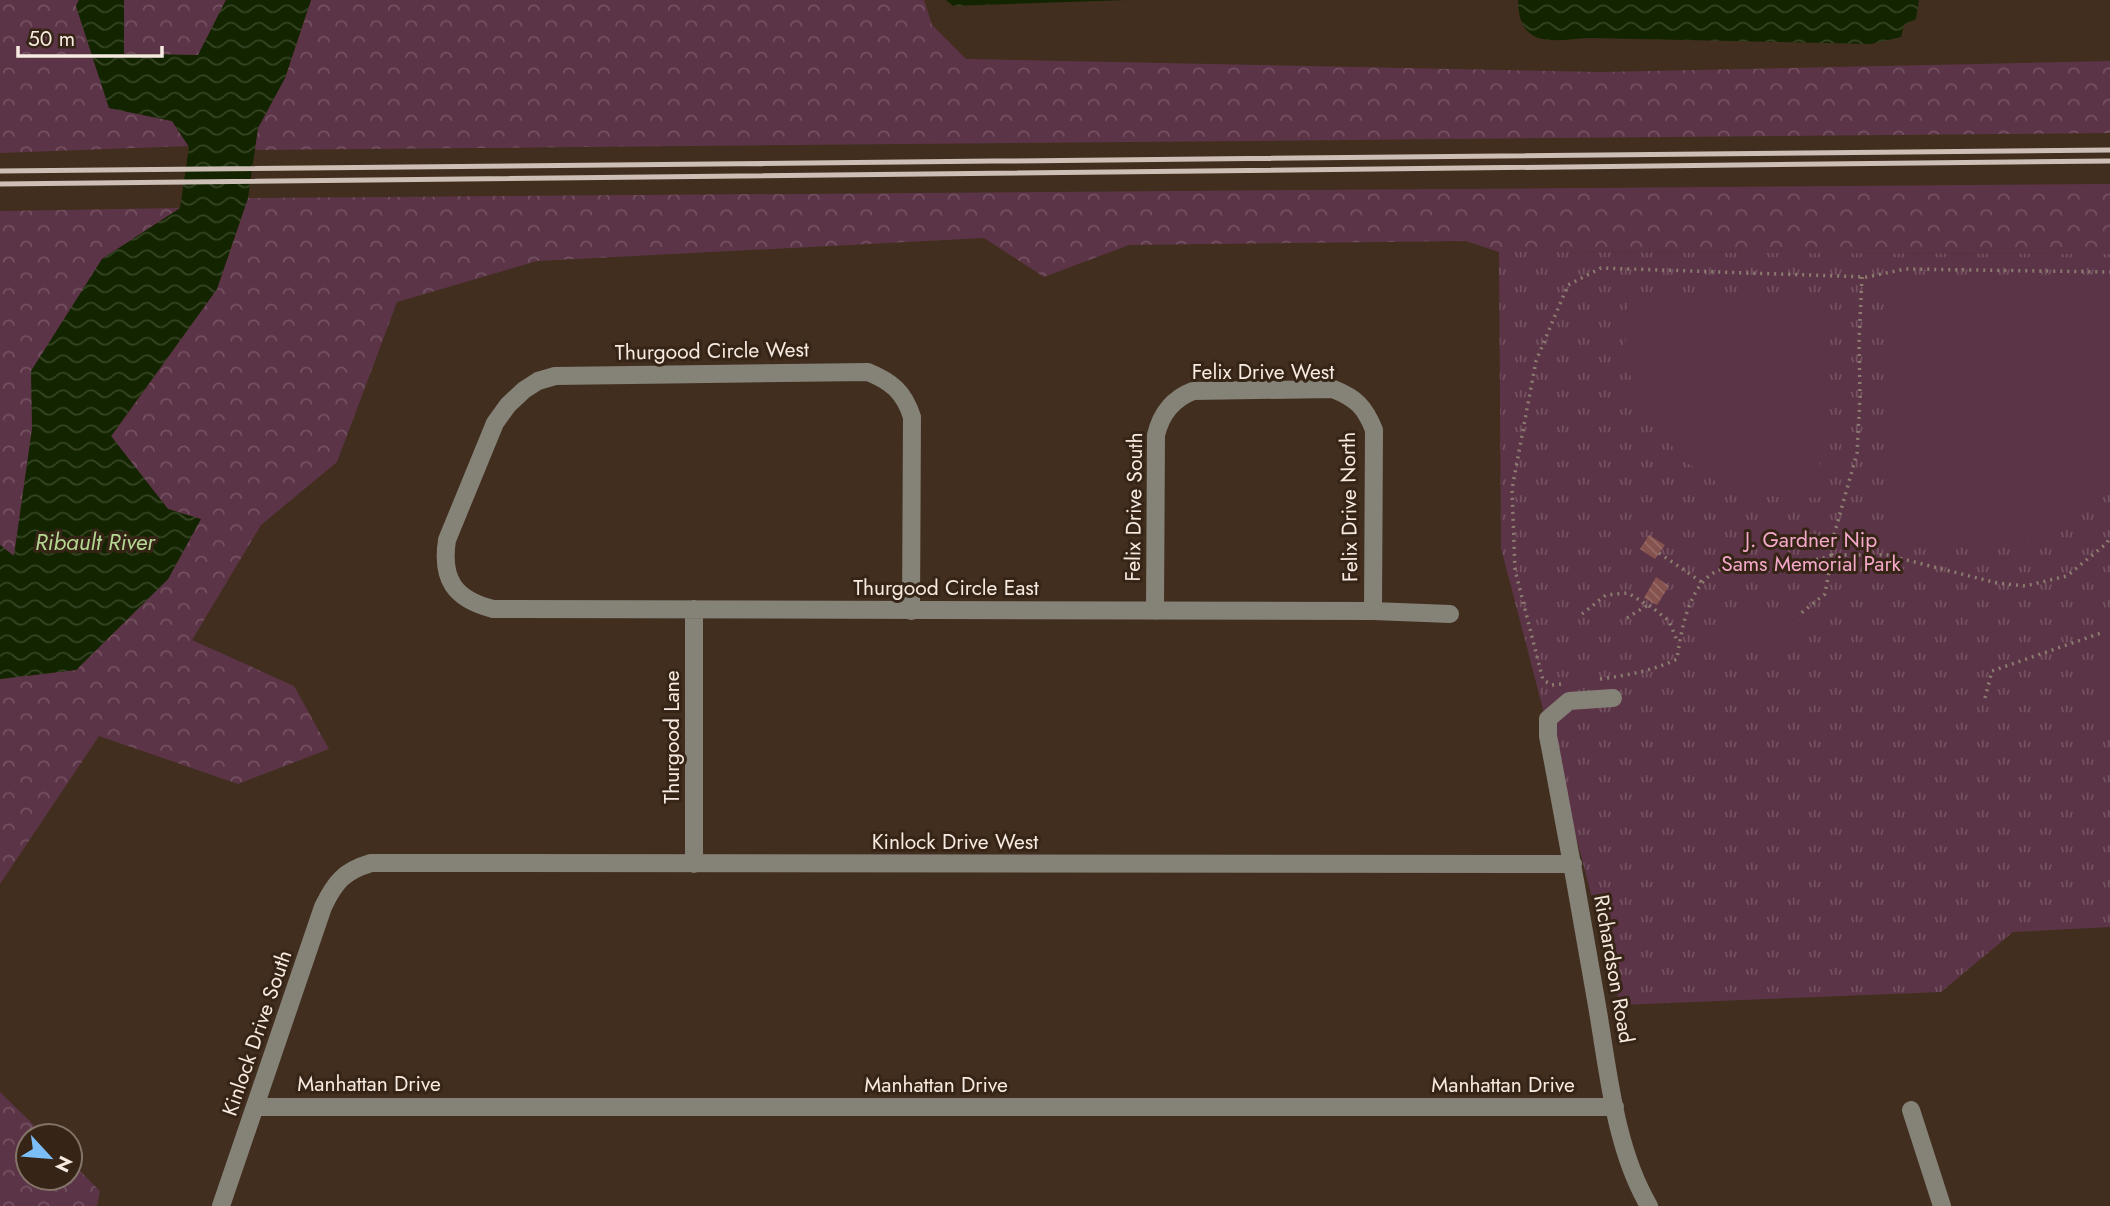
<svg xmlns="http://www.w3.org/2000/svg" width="2110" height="1206" viewBox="0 0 2110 1206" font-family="Jost,sans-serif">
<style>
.forest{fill:url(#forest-crowns)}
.park{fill:url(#park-tufts)}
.pitch{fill:#5c3447}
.water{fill:url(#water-waves)}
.building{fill:url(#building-back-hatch)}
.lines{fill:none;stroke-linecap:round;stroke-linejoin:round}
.path{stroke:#8c7c6f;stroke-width:3.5;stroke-dasharray:2 5;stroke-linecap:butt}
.minor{stroke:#858277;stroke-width:18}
.rail{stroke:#cdbfb5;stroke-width:5}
.labels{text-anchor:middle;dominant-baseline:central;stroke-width:6;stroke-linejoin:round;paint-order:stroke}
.street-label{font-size:21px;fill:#f6eae1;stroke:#362516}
.park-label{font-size:21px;fill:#f4a8ca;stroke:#362516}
.water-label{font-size:23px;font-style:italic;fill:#b4d792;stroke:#362516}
</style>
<defs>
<pattern id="forest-crowns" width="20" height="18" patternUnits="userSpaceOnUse" patternTransform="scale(1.75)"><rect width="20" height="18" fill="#5c3447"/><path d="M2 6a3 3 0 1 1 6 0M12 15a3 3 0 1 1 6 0" fill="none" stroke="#745261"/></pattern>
<pattern id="park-tufts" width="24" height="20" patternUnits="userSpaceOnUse" patternTransform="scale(1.75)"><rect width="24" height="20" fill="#5c3447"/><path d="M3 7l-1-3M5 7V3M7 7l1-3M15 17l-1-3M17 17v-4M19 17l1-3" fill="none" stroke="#745261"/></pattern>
<pattern id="water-waves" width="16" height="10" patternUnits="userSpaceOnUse" patternTransform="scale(1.75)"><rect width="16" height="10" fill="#132400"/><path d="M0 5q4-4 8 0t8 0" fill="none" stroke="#364425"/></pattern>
<pattern id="building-back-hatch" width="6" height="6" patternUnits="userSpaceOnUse" patternTransform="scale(1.75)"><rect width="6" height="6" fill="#85524e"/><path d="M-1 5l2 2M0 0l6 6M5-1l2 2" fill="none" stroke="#976b67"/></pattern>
</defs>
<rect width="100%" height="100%" fill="#412e1f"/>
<path class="forest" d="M0,0H79L76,6L109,108L172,121L189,146L0,153Z
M124,0H226L198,55L124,54Z
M311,0H924L932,25L966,59L1602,72L2110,61V133L255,150L258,128L285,78Z
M2110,184V254L1499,252L1466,241L1129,245L1044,277L984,238L537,261L397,302L337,462L261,525L192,640L294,686L329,749L238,784L99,736L0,884V679L76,670L168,579L200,520L168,509L111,437L217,289L248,198Z
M181,208L102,259L32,371V429L14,557L0,545V211Z
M0,1092L45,1136H28V1178H70V1161L100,1191L97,1206H0Z"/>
<path class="park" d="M1499,252L2110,254V927L2013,932L1941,992L1620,1005L1501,548Z"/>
<path class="pitch" d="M1900,275L2110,284V482L2088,505L2045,532L2005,544L1884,540V289Z
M1628,292L1809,299L1827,318L1818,498L1768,496L1720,484L1683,460L1648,416L1631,378L1625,346Z
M1718,608H1800L1798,651L1718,652Z
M2101,626H2110V719H2102Z"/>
<path class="water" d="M79,0H124V54L198,55L226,0H311L285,78L258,128L248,198L217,289L111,436L168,509L201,519L168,579L76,670L0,679V545L14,556L32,429L31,371L102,259L180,208L189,147L172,121L109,108L76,6Z
M946,0H1127L953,6Z
M1518,0H1919L1916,19L1904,25L1901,37L1871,44L1590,38C1553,40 1519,50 1518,0Z"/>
<path class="building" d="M1649,535L1665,545L1655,559L1640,549Z
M1656,577L1669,586L1657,605L1644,598Z"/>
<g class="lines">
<path class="path" d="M1862,277L1859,342L1860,397L1857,453L1834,535L1832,555H1887L1997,583L2025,586L2067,576L2107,543L2110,536
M1659,553L1703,583
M1582,614L1606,595L1628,593L1654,609L1669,621L1678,643
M1627,618L1648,605
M1600,679C1628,675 1652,671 1677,659C1681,632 1688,587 1715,572C1727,565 1768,564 1784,562C1801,561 1816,561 1832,555L1825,594L1800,614
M1561,684L1552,685L1543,680L1515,570L1512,489L1536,361L1568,285L1601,268L1867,277L1905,269L2110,272
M1985,698L1992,671L2101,633"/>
<path class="minor" d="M694,609V864
M911,611L912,417C904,392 892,382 868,372L555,376L538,381L524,390L508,405L495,423L447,540C441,579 454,599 493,609L1373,611L1450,614
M1155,611L1156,435C1161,414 1172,399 1193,391L1333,389C1356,398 1365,407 1374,430L1373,611
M1613,698L1569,701L1548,719V736C1565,824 1581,912 1596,1000C1608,1067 1614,1147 1649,1206
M256,1107H1615
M1911,1110L1942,1206
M221,1206L323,907C335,882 344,871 371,863L1573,864"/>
<path class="rail" d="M0,171L2110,150
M0,184L2110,161"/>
</g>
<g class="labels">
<g class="street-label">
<text transform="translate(712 351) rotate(-1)">Thurgood Circle West</text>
<text x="1263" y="372">Felix Drive West</text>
<text transform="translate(1134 507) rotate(-89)">Felix Drive South</text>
<text transform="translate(1349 507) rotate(-91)">Felix Drive North</text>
<text x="946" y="588">Thurgood Circle East</text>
<text transform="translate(672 737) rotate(-90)">Thurgood Lane</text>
<text x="955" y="842">Kinlock Drive West</text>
<text transform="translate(1614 969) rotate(80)">Richardson Road</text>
<text transform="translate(257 1033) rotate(-71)">Kinlock Drive South</text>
<text x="369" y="1084">Manhattan Drive</text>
<text x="936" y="1085">Manhattan Drive</text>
<text x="1503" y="1085">Manhattan Drive</text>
</g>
<g class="park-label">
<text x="1811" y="540">J. Gardner Nip<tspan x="1811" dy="24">Sams Memorial Park</tspan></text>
</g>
<g class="water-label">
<text x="95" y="542">Ribault River</text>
</g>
</g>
<g transform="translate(49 1157) rotate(116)"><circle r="33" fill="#362516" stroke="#837467" stroke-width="2"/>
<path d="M0-5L12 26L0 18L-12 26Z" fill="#7cbef9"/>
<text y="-10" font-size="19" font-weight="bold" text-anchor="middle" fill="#f6eae1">N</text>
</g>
<path d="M18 46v10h144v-10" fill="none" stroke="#f6eae1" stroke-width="3.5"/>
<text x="28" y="46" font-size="21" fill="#f6eae1" stroke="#362516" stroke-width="5" paint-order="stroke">50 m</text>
</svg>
